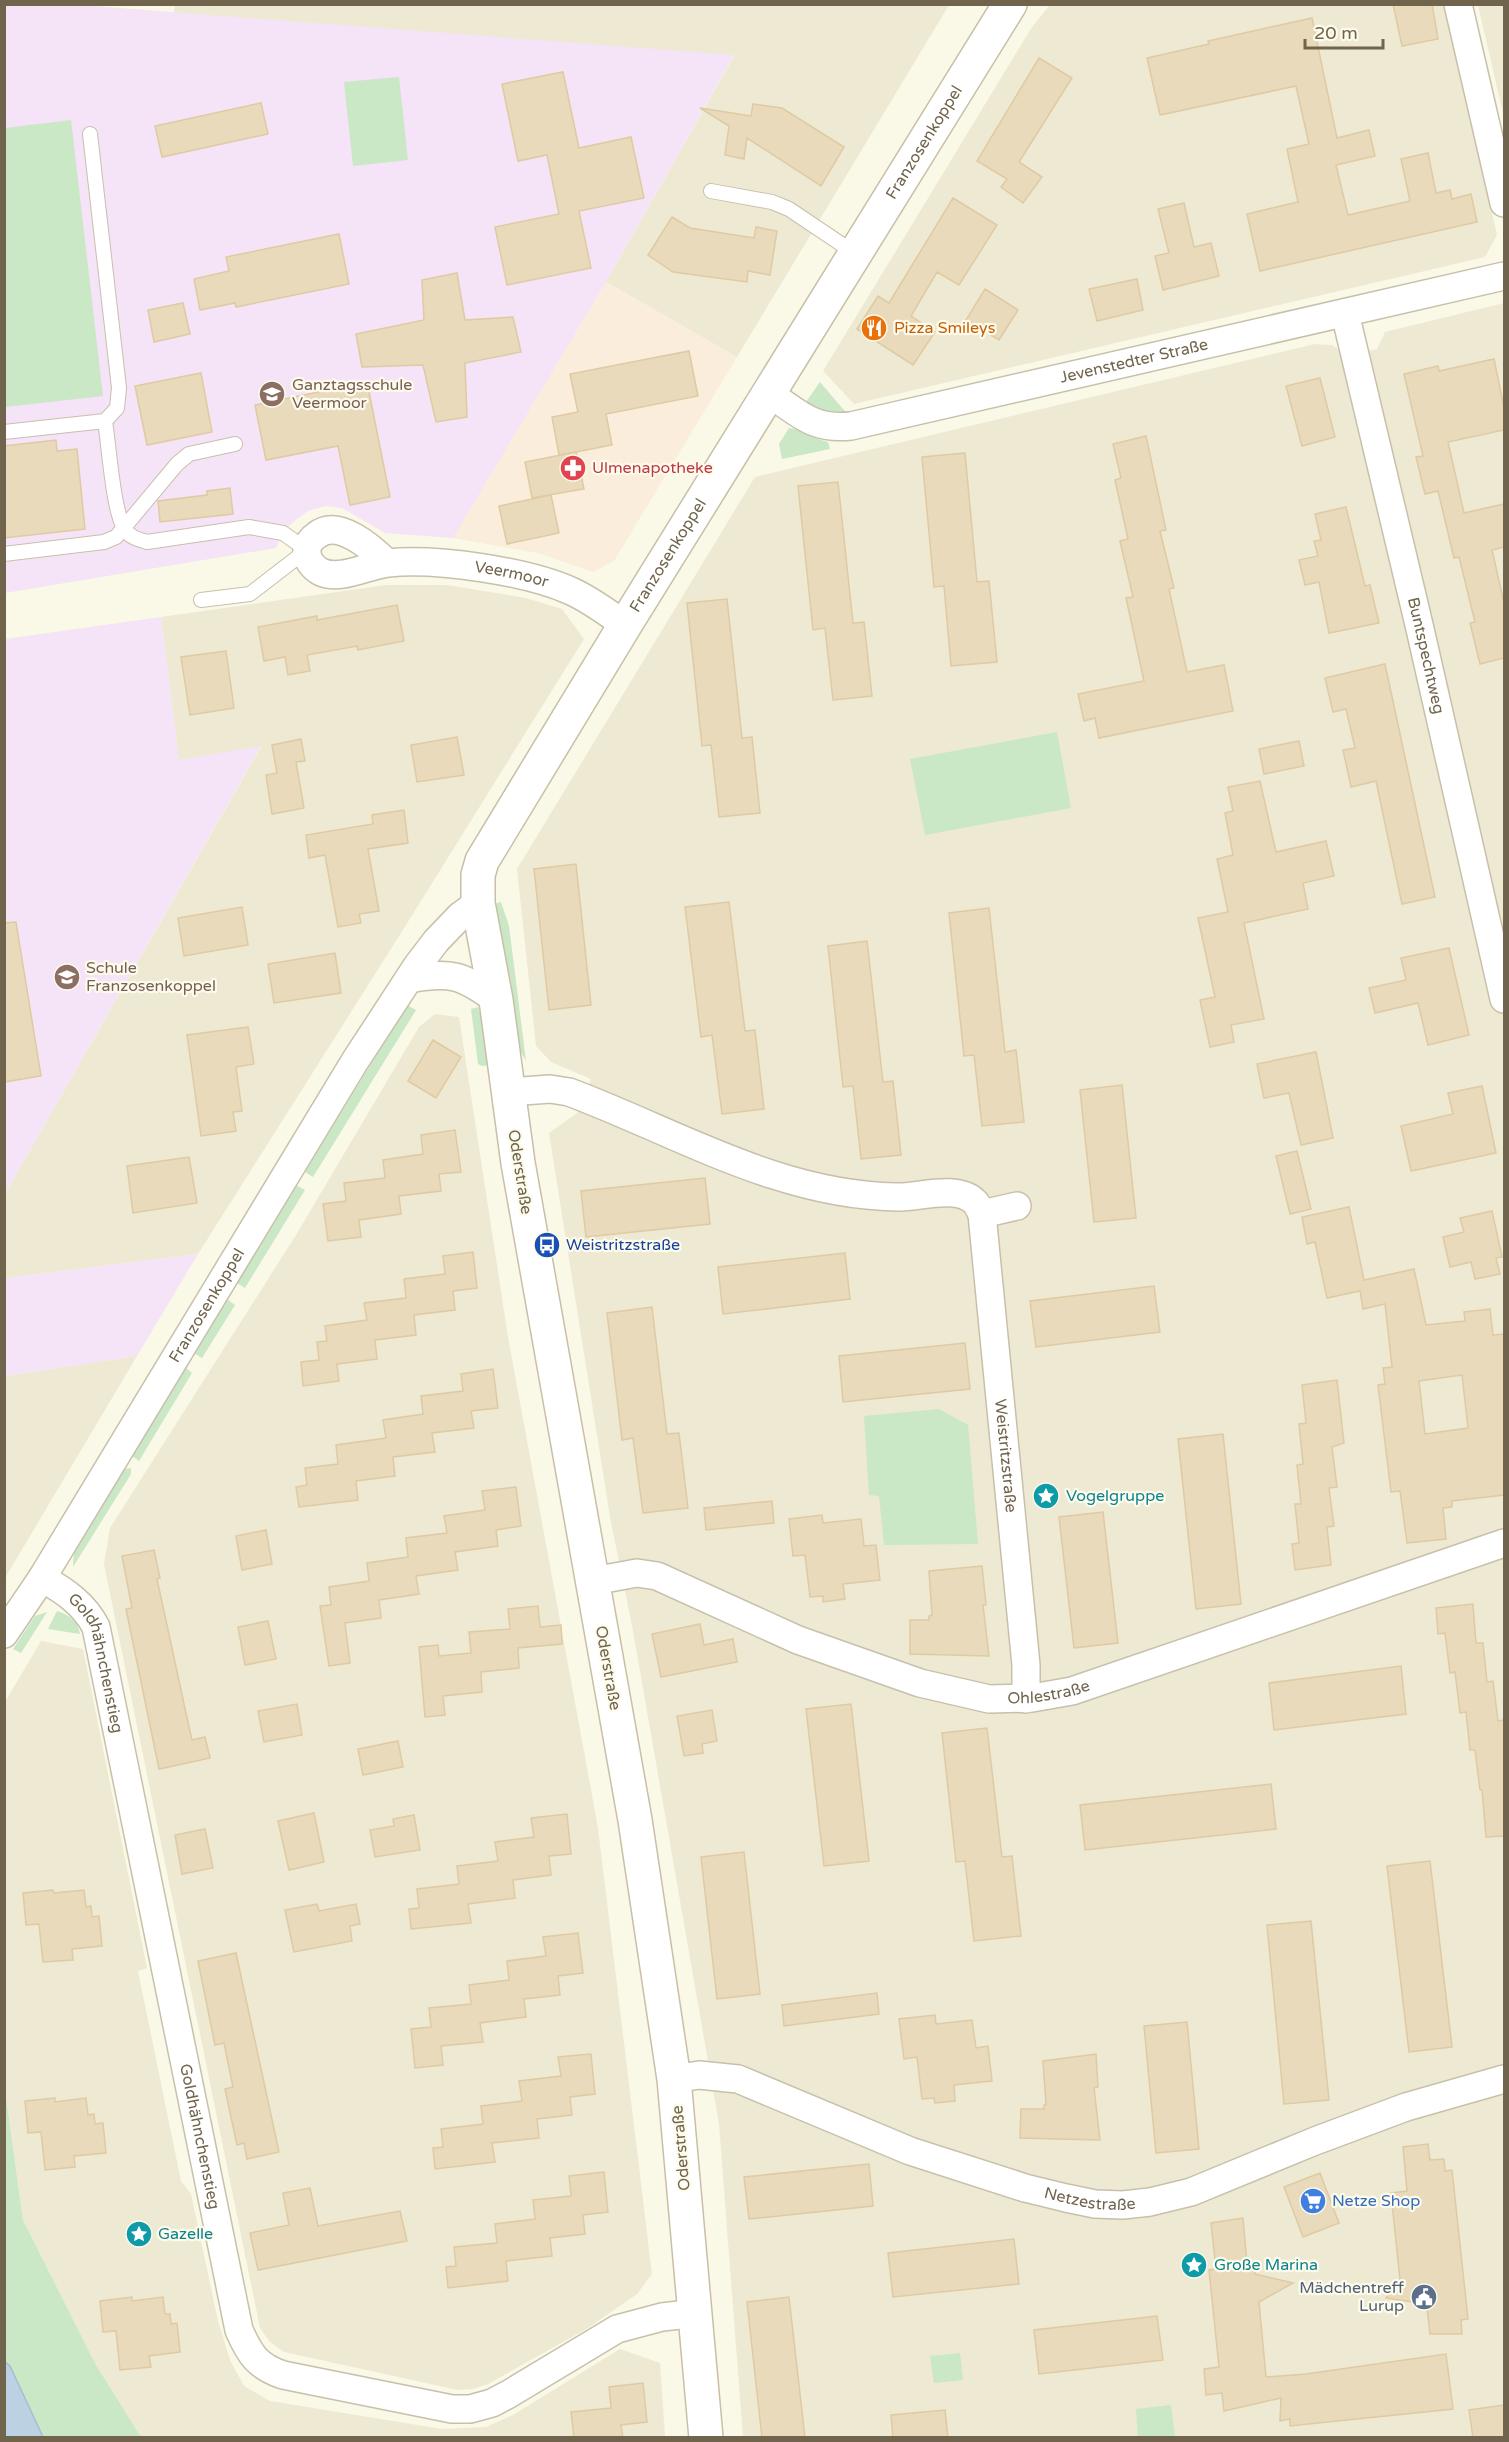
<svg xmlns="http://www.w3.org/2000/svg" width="1509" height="2442" viewBox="0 0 1509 2442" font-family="'Varela Round',sans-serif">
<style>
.residential{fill:#eee9d2}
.commercial{fill:#faeddb}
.education{fill:#f5e3f7}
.green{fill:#cae7c6}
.water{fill:#bcd2e2;stroke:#a3bed3;stroke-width:1.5}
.building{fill:#e8dabb;stroke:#dfcaa2;stroke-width:1.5;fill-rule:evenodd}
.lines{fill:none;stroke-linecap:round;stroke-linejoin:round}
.lane-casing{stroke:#c8c0ab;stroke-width:16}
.street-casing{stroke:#c8c0ab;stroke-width:30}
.secondary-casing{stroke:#c9bfa7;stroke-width:36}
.lane{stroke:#fff;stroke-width:14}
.street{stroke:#fff;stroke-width:27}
.secondary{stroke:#fff;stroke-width:33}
.labels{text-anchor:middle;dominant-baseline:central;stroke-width:4.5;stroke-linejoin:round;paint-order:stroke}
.street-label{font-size:16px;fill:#71644d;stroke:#fdfbec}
.food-label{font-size:16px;fill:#c56008;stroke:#fdfbec;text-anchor:start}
.education-label{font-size:16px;fill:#785e54;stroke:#fdfbec;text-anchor:start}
.health-label{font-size:16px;fill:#be3a42;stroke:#fdfbec;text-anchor:start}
.transit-label{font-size:16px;fill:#164399;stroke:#fdfbec;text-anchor:start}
.culture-label{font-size:16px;fill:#0d838f;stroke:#fdfbec;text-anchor:start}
.shop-label{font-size:16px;fill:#366cbe;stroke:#fdfbec;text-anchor:start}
.service-label{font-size:16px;fill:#4e5e75;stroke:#fdfbec;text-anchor:end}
</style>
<rect width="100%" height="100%" fill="#faf8e6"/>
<path class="residential" d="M175,4L949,5L737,357L606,282L734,56L174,13Z
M1050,5H1444L1497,235L1485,257L854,404L823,371L1032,27Z
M1478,5H1504V118Z
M1504,303V2437H743L719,2124L633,1631L610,1517L549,1133L577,1113L591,1079L551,1062L536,1046L517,869L755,477L1315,344L1332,345L1338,349L1341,357L1377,349L1385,332Z
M386,585H447L526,598L562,609L584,639L406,925L198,1254L5,1278V1194L261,747L179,760L161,617Z
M435,1014L459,1017L508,1337L598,1828L652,2274L637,2294L588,2328L488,2384L473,2389L458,2390L284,2352L270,2342L260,2328L104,1564L110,1528L296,1235L419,1027Z
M137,1356L5,1578V1376Z
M41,1641L83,1649L147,1968L138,1971L181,2181L191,2194L218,2321L230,2360L244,2386L270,2401L442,2429L486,2427L513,2415L620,2349L660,2363L665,2437H141L96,2365L23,2220L6,2097L5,1702Z"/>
<path class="commercial" d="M606,282L737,357L614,561L593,572L538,553L453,538Z"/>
<path class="education" d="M5,5H80L734,55L606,282L453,538L385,533L342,508L325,506L308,511L293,522L283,533L276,548L5,593Z
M161,617L179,760L261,746L5,1194V639Z
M198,1254L137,1356L5,1376V1278Z"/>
<path class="green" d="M399,77L408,160L353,166L344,82Z
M71,120L103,396L5,407V128Z
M820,382L849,416L817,412L806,402Z
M789,428C803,429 814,439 828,442L830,449L782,459L779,444Z
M1057,732L1071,808L925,835L910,759Z
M501,902L509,926L526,1061L518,1047L511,981L494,904Z
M407,1005L416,1010L313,1177L305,1172Z
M478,1007L488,1039L492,1065L482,1066L478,1064L471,1009Z
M296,1185L305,1190L245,1288L237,1283Z
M227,1299L235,1305L202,1358L194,1353Z
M185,1367L192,1373L139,1461L132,1456Z
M939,1409L968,1425L978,1544L884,1545L879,1496L869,1495L864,1416Z
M131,1468V1474L73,1567L74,1549L123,1469Z
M57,1611C69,1615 78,1621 80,1634L48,1629Z
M47,1612L21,1653L13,1649L35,1616Z
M4,1970L6,1972V2097L23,2220L96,2365L141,2437H43L10,2366L5,2361Z
M960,2353L963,2380L934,2383L930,2356Z
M1171,2405L1175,2437H1138L1136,2409Z"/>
<path class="water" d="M4,2361L10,2366L43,2437H5Z"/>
<path class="building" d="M1393,4H1432L1438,39L1402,46Z
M1312,18L1337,138L1369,130L1375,156L1336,165L1348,215L1410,201L1401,159L1428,153L1436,193L1450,190L1452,199L1471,194L1477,222L1260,271L1247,214L1298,202L1287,149L1309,144L1296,86L1160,115L1147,58L1209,44L1208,41Z
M1039,58L1072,78L1019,162L1042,177L1023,203L1001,187L1007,179L977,161Z
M563,72L579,148L631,137L644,198L579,211L591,268L507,285L495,227L559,214L547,155L518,161L502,84Z
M261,103L268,134L162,157L155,126Z
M753,104L782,108L844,147L821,186L747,138L744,159L725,155L729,126L700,108L751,116Z
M953,198L997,225L959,285L937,272L911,316L935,332L913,365L857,329L878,296L889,303Z
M1184,203L1194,247L1211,243L1219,276L1163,290L1155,256L1169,253L1158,209Z
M672,217L690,228L754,238L756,227L777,231L770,275L748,271L747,282L673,272L648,255Z
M339,234L349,284L236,307L235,303L200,310L194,279L229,271L226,257Z
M457,273L465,320L513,317L521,352L465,363L467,417L436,422L423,365L362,367L356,334L424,320L422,280Z
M1137,279L1143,310L1097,321L1089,289Z
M985,289L1018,310L999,340L966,320Z
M183,303L190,334L154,342L148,310Z
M689,351L698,396L606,414L612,445L576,452L584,489L532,498L525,462L576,452L559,455L552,417L578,412L570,374Z
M1494,359L1504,408V430L1448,442L1464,513L1504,504V547L1492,550L1504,603V658L1480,664L1470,623L1475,622L1459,557L1454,558L1438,491L1425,494L1416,457L1423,456L1404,374L1438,366L1439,371Z
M201,373L212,432L147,445L135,386Z
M1320,378L1335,437L1302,446L1286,386Z
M367,382L390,497L350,505L338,446L266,460L255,405Z
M1146,436L1166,530L1160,531L1174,588L1169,589L1187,672L1224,665L1233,711L1099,738L1095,718L1084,721L1078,694L1144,681L1126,598L1133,597L1120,541L1128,539L1115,480L1121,478L1113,444Z
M56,440L57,451L77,449L85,529L4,538V446Z
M965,453L977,582L989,581L997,662L951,666L944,586L934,587L922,457Z
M838,482L853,623L864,622L872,696L833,700L825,628L813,630L798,486Z
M230,488L233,514L160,522L158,501L207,495V491Z
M551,495L559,533L507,544L499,506Z
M1346,507L1365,586L1370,585L1379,623L1329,633L1319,582L1305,585L1299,560L1318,556L1314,541L1321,540L1315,514Z
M727,599L742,738L752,737L760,813L719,817L711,745L702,746L687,603Z
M397,605L404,641L358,650L357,646L307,655L310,671L288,675L285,657L264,661L258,627L317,616V620Z
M226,651L234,708L190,715L181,657Z
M1385,664L1435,897L1402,904L1376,781L1351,787L1343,750L1355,748L1346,709L1333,712L1325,678Z
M457,737L464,775L417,782L411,745Z
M301,739L305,761L296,762L304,808L272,814L266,775L277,773L272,745Z
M1299,741L1304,766L1264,774L1259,749Z
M1260,781L1276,852L1326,841L1334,876L1303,883L1308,909L1244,923L1264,1019L1231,1025L1234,1042L1210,1047L1200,1000L1215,997L1198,918L1228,912L1217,859L1233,855L1225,813L1233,811L1228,787Z
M404,810L408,843L368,849L379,911L359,914L361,923L338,927L325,855L309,858L306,835L373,824L372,815Z
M576,864L591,1005L549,1010L534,869Z
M729,902L745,1031L755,1030L764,1109L722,1114L712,1035L701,1037L685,907Z
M242,907L248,945L184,956L178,918Z
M989,908L1005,1052L1016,1050L1024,1122L982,1126L974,1055L964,1056L949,913Z
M16,922L41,1076L4,1082V923Z
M867,941L883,1082L893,1081L901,1155L861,1159L853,1086L843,1087L828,946Z
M1449,948L1469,1035L1428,1045L1418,1003L1375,1013L1369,988L1406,980L1401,958Z
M335,953L341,993L274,1003L268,964Z
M248,1027L254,1064L236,1067L242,1111L233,1112L236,1131L201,1136L187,1035Z
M433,1040L461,1057L436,1098L408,1081Z
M1316,1052L1333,1138L1301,1145L1289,1093L1264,1098L1257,1064Z
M1122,1085L1136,1218L1094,1222L1080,1090Z
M1482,1086L1496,1153L1411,1171L1401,1126L1453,1114L1448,1093Z
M455,1130L461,1172L439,1174L441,1191L399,1196L401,1214L359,1220L361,1237L328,1241L323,1204L346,1201L344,1183L385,1178L383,1160L423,1154L421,1135Z
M1297,1151L1311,1209L1290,1214L1276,1156Z
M189,1157L197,1203L133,1213L127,1166Z
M705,1178L710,1224L586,1237L581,1191Z
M1349,1207L1364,1280L1414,1269L1426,1325L1465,1321L1464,1312L1490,1309L1493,1335L1504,1334V1495L1452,1501V1507L1443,1508L1446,1539L1407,1543L1400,1491L1391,1492L1378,1385L1385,1384L1383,1368L1392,1367L1385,1304L1363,1309L1360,1291L1327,1298L1315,1242L1307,1244L1302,1217ZM1462,1375L1468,1428L1425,1434L1419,1381Z
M1492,1211L1502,1257L1496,1258L1500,1274L1475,1279L1471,1262L1450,1267L1443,1237L1464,1232L1460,1218Z
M473,1252L477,1288L453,1291L455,1310L414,1315L416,1335L375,1340L377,1359L337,1364L339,1381L303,1386L301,1362L319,1360L317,1342L327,1341L325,1326L367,1320L364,1303L406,1298L404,1279L445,1274L443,1256Z
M845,1253L850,1299L723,1314L718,1267Z
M1154,1286L1160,1332L1036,1347L1030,1301Z
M652,1307L667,1434L679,1433L688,1508L643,1513L633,1438L622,1440L607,1313Z
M965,1343L970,1389L843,1402L839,1356Z
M493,1369L498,1408L471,1411L474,1428L432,1433L435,1452L393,1457L395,1476L356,1481L358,1500L299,1507L296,1487L307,1485L305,1468L338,1464L336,1445L386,1438L383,1420L423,1414L421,1396L463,1391L461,1374Z
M1337,1380L1344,1443L1332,1447L1337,1487L1329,1488L1334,1526L1327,1527L1331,1565L1295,1570L1292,1544L1299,1543L1295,1504H1301L1297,1465L1303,1464L1299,1424L1306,1423L1302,1385Z
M1223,1434L1241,1604L1196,1609L1178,1439Z
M516,1487L521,1526L496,1530L498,1546L455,1552L458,1570L416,1576L419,1594L379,1600L381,1618L345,1623L350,1663L329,1666L320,1606L331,1605L329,1587L369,1581L367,1563L408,1557L406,1538L447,1533L444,1516L485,1510L482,1491Z
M772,1501L774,1523L706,1530L704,1508Z
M1103,1512L1118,1643L1074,1648L1059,1517Z
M822,1515L823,1523L861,1519L864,1546L876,1545L880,1580L843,1584L845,1599L823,1602V1596L810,1597L805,1555L793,1556L789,1519Z
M266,1530L272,1564L242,1570L236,1536Z
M154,1550L160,1578L157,1579L189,1727L192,1740L205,1737L210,1758L159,1769L126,1609L132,1608L122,1556Z
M982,1566L986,1605H983L989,1656L910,1654V1620H929V1616L932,1615L929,1571Z
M1473,1604L1476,1643H1483L1487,1682L1493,1681L1498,1721L1504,1720V1836L1486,1837L1482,1790H1480L1475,1750H1470L1466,1712L1460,1713L1455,1672L1450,1673L1445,1633L1438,1634L1436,1608Z
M538,1606L540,1627L561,1625L562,1644L518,1648L519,1668L481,1672L482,1692L443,1696L445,1715L425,1717L419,1647L438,1645L439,1656L471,1653L469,1632L510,1629L508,1609Z
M268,1621L276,1659L245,1665L238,1627Z
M700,1624L704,1645L733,1639L737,1662L661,1677L652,1634Z
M1401,1666L1406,1714L1274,1730L1269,1683Z
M297,1704L302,1735L264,1742L258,1711Z
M851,1704L869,1861L824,1866L806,1709Z
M712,1710L717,1741L702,1744L703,1753L684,1756L677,1716Z
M987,1728L1002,1857L1012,1856L1021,1936L974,1941L965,1861L956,1862L942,1733Z
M398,1741L403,1767L363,1775L358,1749Z
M1271,1784L1276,1829L1085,1850L1080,1805Z
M314,1813L324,1862L289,1870L278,1821Z
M567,1814L571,1854L549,1856L551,1875L513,1880L515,1898L468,1904L471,1923L411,1929L409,1909L419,1908L417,1889L459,1884L457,1866L498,1861L495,1842L534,1837L531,1818Z
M414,1815L420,1850L375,1857L370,1830L394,1826L393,1819Z
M205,1829L213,1868L182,1874L175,1835Z
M744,1852L760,1994L717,1999L701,1857Z
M1430,1861L1452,2047L1409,2052L1387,1866Z
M53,1890L54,1893L84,1890L86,1907L91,1906L92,1917L99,1916L102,1946L72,1949L73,1960L43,1962L39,1924L26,1925L23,1893Z
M317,1904L319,1911L356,1904L360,1924L350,1926L352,1941L294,1952L285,1910Z
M1311,1921L1329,2100L1284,2104L1267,1925Z
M578,1933L583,1973L558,1976L560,1995L524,1999L526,2017L480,2023L483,2042L441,2046L443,2065L415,2068L411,2029L431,2027L429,2008L471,2004L469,1985L509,1980L507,1961L546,1956L543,1937Z
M236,1953L279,2152L247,2159L244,2143L237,2145L225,2089L233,2087L224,2043L215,2045L198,1961Z
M877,1993L879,2014L784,2026L782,2005Z
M935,2015L936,2024L972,2020L976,2048L988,2046L992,2081L954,2085L955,2101L935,2103L934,2098L922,2099L917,2057L904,2059L899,2019Z
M1187,2022L1199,2149L1156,2153L1144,2026Z
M591,2054L595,2094L570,2097L572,2115L537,2119L539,2138L492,2143L495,2162L435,2169L433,2148L443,2147L441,2129L483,2124L481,2106L522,2101L519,2081L561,2076L558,2057Z
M1096,2054L1098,2087L1094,2088L1100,2140L1020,2138L1021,2109H1044V2105H1046L1043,2061Z
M55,2098V2102L86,2098L88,2115L94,2114L95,2124L103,2123L106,2153L74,2156L75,2167L45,2170L41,2132L28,2133L25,2101Z
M1428,2144L1430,2160L1444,2159L1445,2171L1452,2170L1468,2319L1461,2320L1462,2334H1430L1427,2308H1420L1419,2303L1386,2298L1400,2280L1391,2193L1407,2191L1403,2147Z
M869,2164L873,2206L749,2219L744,2177Z
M604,2172L608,2212L583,2215L585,2234L550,2238L552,2256L506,2261L508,2281L448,2288L446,2267L456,2266L454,2247L497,2243L495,2224L535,2219L533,2200L571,2196L569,2176Z
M1320,2173L1339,2223L1303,2237L1284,2187Z
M310,2188L318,2226L400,2211L407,2241L258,2270L250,2233L289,2225L283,2193Z
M1243,2218L1247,2265H1255V2274L1293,2283L1259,2302L1266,2377L1306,2374L1446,2354L1453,2409L1290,2426V2419L1280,2421L1281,2398L1224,2411L1222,2393L1206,2395L1204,2369L1219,2367L1209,2270L1216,2269L1211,2223Z
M1014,2239L1019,2284L893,2297L888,2253Z
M132,2297V2301L163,2297L165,2314H170L171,2324L177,2323L180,2352L149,2356L151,2367L120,2370L116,2331L103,2332L100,2301Z
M789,2297L805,2438H762L747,2302Z
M1157,2316L1163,2360L1039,2374L1034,2330Z
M643,2383L647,2422L621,2425L623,2438H574L571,2412L611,2408L609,2387Z
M1504,2405V2438H1473L1469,2410Z
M945,2410L948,2438H893L891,2415Z"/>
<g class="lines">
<defs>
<path id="lane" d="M711,191L772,202L789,209L856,254
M105,421C109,446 113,509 124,528C129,537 137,539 147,542L249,527L283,533L307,550L250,594L201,600
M4,432L105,421L117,408L119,388L90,134
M4,554L104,542L116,537L177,464L189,454L235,444"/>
<g id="street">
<path d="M1458,4L1504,203"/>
<path id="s1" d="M1345,313L1420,629L1504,999"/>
<path id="s2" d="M770,394C800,414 813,430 851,426L1504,276"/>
<path id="s3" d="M387,563C372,548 338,518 317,535C312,538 307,544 307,550C306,559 313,568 321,572C341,581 368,565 388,563C437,558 526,571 571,591C591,600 608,613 625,625"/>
<path d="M409,979C450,971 463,975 496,1000"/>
<path d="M509,1092L550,1089L569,1092C676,1132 778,1195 896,1197C918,1198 957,1184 975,1202C978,1205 980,1211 982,1214L1017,1206"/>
<path id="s4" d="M982,1214L1026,1665V1699"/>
<path id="s5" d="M42,1578C65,1591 84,1604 96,1627L239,2330C250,2355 257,2366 283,2375L452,2409H470L492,2403L509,2394L617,2329L662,2317L697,2313"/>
<path id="s6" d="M593,1581L637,1573L657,1576L798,1640L920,1683L989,1699L1032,1698L1072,1691L1504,1543"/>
<path id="s7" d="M4,1634L42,1578L355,1061L417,966L436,941L460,916L478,903"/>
<path id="s8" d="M674,2079L699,2075L738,2079L910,2151L1025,2188L1066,2198L1095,2204L1123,2205L1150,2202L1191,2192L1315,2141L1406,2107L1504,2079"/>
</g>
<g id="secondary">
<path id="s9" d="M706,2438L674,2079L635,1820L518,1163L496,1000L478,903V875L482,861L625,625L1010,4"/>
</g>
</defs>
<use href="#lane" class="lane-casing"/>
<use href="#street" class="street-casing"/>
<use href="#secondary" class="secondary-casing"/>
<use href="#lane" class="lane"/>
<use href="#street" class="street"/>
<use href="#secondary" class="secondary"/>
</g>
<defs>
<symbol id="restaurant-disc" viewBox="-11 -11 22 22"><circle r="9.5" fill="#e8710a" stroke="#fdfbec"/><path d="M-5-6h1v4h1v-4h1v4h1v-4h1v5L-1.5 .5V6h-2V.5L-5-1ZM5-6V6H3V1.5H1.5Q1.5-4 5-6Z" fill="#fff"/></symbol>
<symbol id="school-disc" viewBox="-11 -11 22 22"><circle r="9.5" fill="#8d6e63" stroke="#fdfbec"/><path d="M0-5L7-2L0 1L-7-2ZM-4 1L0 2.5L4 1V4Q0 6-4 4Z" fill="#fff"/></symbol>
<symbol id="pharmacy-disc" viewBox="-11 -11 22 22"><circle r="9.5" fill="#e0444e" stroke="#fdfbec"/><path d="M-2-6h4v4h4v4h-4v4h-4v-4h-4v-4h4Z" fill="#fff"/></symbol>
<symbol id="bus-disc" viewBox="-11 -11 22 22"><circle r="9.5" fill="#1a4fb4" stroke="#fdfbec"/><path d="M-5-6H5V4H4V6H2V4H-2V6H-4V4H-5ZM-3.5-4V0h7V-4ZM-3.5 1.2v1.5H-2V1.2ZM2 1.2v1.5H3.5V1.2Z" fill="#fff"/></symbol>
<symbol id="sight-disc" viewBox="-11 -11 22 22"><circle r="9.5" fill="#0f9aa8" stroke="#fdfbec"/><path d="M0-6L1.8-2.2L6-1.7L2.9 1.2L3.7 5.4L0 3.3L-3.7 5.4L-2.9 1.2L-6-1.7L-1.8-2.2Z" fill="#fff"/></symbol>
<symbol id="supermarket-disc" viewBox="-11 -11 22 22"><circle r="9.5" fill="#3f7fe0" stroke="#fdfbec"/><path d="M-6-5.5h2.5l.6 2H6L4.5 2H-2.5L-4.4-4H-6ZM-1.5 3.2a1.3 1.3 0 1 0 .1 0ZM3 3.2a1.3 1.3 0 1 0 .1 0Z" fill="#fff"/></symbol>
<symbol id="civic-disc" viewBox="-11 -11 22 22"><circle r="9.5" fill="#5c6f8a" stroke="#fdfbec"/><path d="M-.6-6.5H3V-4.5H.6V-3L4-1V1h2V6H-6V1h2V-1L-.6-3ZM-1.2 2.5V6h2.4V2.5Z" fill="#fff"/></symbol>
</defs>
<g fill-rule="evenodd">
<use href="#restaurant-disc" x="859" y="313" width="30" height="30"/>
<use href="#school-disc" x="257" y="379" width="30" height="30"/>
<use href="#pharmacy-disc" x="558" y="453" width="30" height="30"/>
<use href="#school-disc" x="52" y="962" width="30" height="30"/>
<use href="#bus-disc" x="532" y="1230" width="30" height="30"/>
<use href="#sight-disc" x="1031" y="1481" width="30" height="30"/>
<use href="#supermarket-disc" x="1298" y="2186" width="30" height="30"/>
<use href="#sight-disc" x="124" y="2219" width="30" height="30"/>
<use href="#sight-disc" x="1179" y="2250" width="30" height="30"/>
<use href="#civic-disc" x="1409" y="2282" width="30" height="30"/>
</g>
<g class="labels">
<g class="street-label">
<text stroke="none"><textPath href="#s9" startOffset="2439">Franzosenkoppel</textPath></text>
<text stroke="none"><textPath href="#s2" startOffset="380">Jevenstedter Straße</textPath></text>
<text stroke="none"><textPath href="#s9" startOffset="1953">Franzosenkoppel</textPath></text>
<text stroke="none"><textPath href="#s3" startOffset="321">Veermoor</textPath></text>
<text stroke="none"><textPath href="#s1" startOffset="352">Buntspechtweg</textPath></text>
<text transform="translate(520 1172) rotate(81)">Oderstraße</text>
<text stroke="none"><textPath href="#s7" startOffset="386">Franzosenkoppel</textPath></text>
<text stroke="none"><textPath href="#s4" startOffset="243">Weistritzstraße</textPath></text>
<text stroke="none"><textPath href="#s5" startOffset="108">Goldhähnchenstieg</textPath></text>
<text transform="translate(608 1668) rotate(80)">Oderstraße</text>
<text stroke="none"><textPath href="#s6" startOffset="480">Ohlestraße</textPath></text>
<text stroke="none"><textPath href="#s5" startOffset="594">Goldhähnchenstieg</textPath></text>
<text transform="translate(681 2148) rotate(-95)">Oderstraße</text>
<text stroke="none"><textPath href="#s8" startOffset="438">Netzestraße</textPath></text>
</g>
<g class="food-label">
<text x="894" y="328">Pizza Smileys</text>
</g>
<g class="education-label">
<text x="292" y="385">Ganztagsschule<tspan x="292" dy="18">Veermoor</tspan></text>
<text x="86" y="968">Schule<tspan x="86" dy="18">Franzosenkoppel</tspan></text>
</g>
<g class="health-label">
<text x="592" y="468">Ulmenapotheke</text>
</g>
<g class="transit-label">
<text x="566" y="1245">Weistritzstraße</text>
</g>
<g class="culture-label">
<text x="1066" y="1496">Vogelgruppe</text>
<text x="158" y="2234">Gazelle</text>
<text x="1214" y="2265">Große Marina</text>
</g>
<g class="shop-label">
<text x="1332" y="2201">Netze Shop</text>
</g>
<g class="service-label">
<text x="1404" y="2288">Mädchentreff<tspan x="1404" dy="18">Lurup</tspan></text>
</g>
</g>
<rect width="1509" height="2442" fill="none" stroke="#71644d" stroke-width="12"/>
<path d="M1305 39v9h78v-9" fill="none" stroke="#71644d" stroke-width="3"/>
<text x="1314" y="39" font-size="18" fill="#71644d" stroke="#fdfbec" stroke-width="4.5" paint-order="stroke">20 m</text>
</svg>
